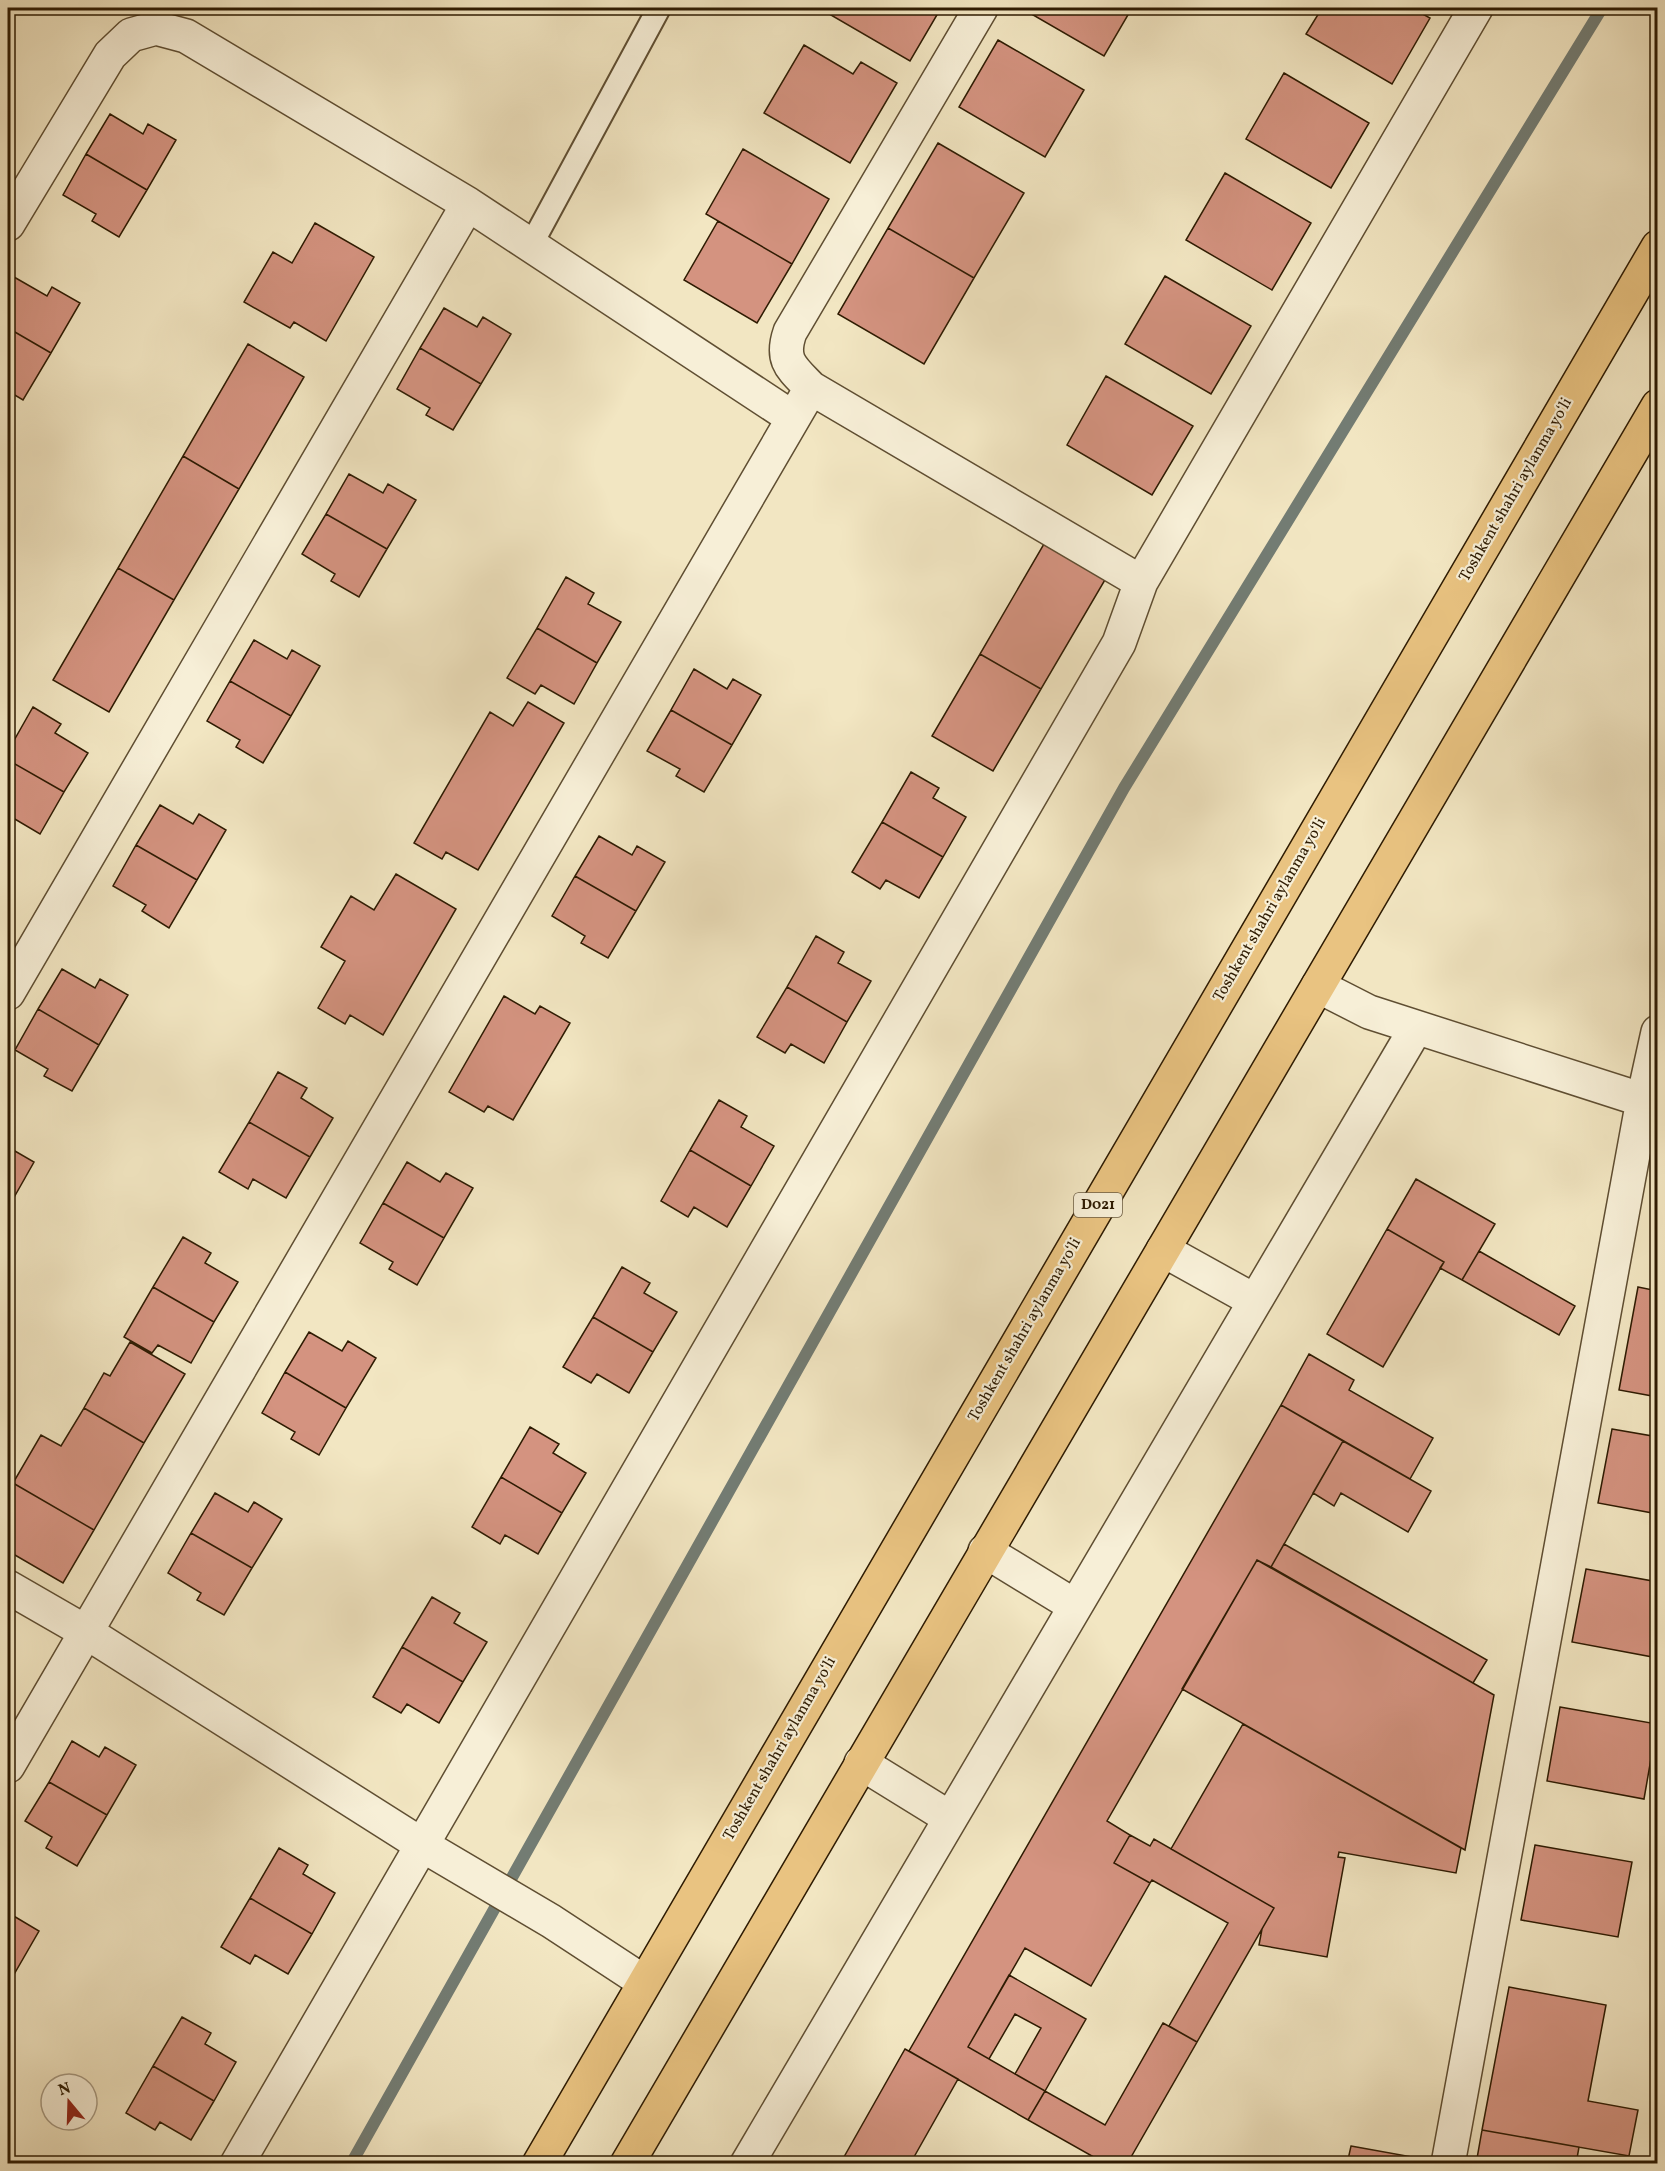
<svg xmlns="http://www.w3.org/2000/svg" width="1665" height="2171" viewBox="0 0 1665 2171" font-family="Vollkorn,serif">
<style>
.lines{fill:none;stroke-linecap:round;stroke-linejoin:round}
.stream{stroke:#737c73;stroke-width:12}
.building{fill:#d49380;stroke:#2e1b02;stroke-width:1.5}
.service-casing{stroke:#5f4e32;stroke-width:26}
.minor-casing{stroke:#5f4e32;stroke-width:36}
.trunk-casing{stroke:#2e1b02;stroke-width:36}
.service{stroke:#f7efd7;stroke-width:22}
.minor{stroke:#f7efd7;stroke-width:33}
.trunk{stroke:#e9c381;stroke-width:33}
.labels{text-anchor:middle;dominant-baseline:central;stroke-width:4.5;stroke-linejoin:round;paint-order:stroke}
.shield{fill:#f7efd7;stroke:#6a5b42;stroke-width:1.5}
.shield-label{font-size:15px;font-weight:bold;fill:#2e1b02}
.street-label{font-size:16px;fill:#2e1b02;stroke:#f7efd7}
</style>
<rect width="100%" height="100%" fill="#f2e6c2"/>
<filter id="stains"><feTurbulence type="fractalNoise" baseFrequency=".00333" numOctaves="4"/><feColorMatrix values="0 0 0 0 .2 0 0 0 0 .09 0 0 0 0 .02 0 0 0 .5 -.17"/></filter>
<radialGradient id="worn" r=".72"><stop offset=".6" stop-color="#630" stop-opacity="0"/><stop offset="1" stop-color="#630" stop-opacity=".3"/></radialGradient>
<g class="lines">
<path class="stream" d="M351,2164L1124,788L1602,8"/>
</g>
<path class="building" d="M826,8H941L910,61L824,11Z
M1021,8H1132L1104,56Z
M1322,8H1412L1430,18L1392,84L1306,34Z
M998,40L1084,90L1045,157L959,107Z
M804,45L853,74L861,62L897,83L850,163L764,113Z
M1284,73L1369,123L1331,188L1246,139Z
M110,114L143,134L148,124L176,140L147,190L86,154Z
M938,143L1024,193L974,278L888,228Z
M743,149L829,199L792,264L706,214Z
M86,154L147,190L119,237L92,221L96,214L63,195Z
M1225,173L1311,223L1272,290L1186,240Z
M718,221L792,264L757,323L684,280Z
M315,223L374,257L326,341L294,322L290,328L244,302L273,252L292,263Z
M888,228L974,278L924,364L838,314Z
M1165,276L1251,326L1211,394L1125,344Z
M14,277L47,296L52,287L80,303L51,353L8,328V288Z
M444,308L477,327L483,317L511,334L481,384L420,348Z
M8,328L51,353L23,400L8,391Z
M248,344L304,377L239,489L183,456Z
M420,348L481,384L453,430L426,415L430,408L397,389Z
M1106,376L1193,426L1152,495L1067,445Z
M183,456L239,489L174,600L118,568Z
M349,474L383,493L388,484L416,500L387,549L326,514Z
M326,514L387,549L359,597L331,581L335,574L302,554Z
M1048,537L1109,573L1041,689L980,654Z
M118,568L174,600L109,712L53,680Z
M566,577L594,593L588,604L621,622L597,663L537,628Z
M537,628L597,663L574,704L541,685L535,694L507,678Z
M254,640L287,659L292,650L320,666L291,716L230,681Z
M980,654L1041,689L993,771L932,736Z
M694,669L727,689L733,679L761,695L732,745L671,710Z
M230,681L291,716L263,763L236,747L240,740L207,721Z
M528,702L564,723L478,870L446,852L442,859L414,843L490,712L513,726Z
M33,707L61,724L55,733L88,753L64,792L8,760V751Z
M671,710L732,745L704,792L676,776L680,769L647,751Z
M8,760L64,792L40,834L8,815Z
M911,772L939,788L933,798L966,817L943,857L882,822Z
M160,805L193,824L199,814L226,830L197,880L136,845Z
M882,822L943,857L919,898L886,880L880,889L852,872Z
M599,836L632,855L637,846L665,862L636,911L575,876Z
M136,845L197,880L169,928L142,911L146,905L113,886Z
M396,874L456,909L383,1035L350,1015L345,1024L318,1008L345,961L321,947L351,896L374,910Z
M575,876L636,911L608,958L581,943L585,936L552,916Z
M816,936L844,952L838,963L871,981L847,1022L787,987Z
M62,969L95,988L100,979L128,995L99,1045L38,1009Z
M787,987L847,1022L824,1063L791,1044L785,1053L757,1037Z
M504,996L535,1014L540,1006L570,1023L513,1120L488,1106L484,1112L449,1092Z
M38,1009L99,1045L72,1091L44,1076L48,1069L15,1050Z
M278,1072L307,1088L301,1098L333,1118L310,1157L249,1122Z
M719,1100L747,1116L741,1127L774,1146L751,1186L690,1150Z
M249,1122L310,1157L286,1198L253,1179L248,1189L219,1172Z
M8,1147L34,1162L8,1208Z
M690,1150L751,1186L727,1227L694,1207L688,1217L661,1201Z
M407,1162L440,1182L446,1173L473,1188L444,1238L383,1203Z
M1416,1179L1495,1224L1462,1280L1440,1268L1444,1262L1387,1229Z
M1658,1185V1223L1651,1222Z
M383,1203L444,1238L417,1285L389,1269L393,1262L360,1243Z
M1387,1229L1444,1262L1383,1367L1327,1334Z
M183,1237L211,1253L205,1263L238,1282L214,1322L153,1287Z
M1479,1251L1575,1306L1559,1335L1462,1280Z
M622,1267L650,1283L644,1293L677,1312L653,1352L593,1317Z
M153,1287L214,1322L191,1363L158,1345L152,1353L124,1337Z
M1638,1287L1658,1291V1397L1619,1390Z
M593,1317L653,1352L629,1393L597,1374L591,1383L563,1367Z
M309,1332L342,1351L348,1341L376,1358L346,1408L285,1372Z
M130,1342L185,1374L144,1443L84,1408L104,1373L110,1376Z
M1309,1354L1354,1380L1349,1390L1433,1438L1410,1479L1281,1405Z
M285,1372L346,1408L319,1455L291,1439L295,1432L262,1413Z
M1281,1405L1343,1441L1271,1567L1257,1560L1107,1821L1130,1835L1114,1863L1150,1883L1091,1986L1025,1948L968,2047L1045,2091L1028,2120L909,2051Z
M84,1408L144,1443L94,1530L13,1483L41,1435L61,1446Z
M530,1427L559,1444L553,1453L586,1473L562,1513L501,1477Z
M1612,1429L1658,1437V1514L1598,1503Z
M1343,1441L1431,1491L1408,1532L1341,1493L1334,1506L1313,1493Z
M501,1477L562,1513L538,1554L505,1535L500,1544L472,1527Z
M13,1483L94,1530L63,1583L8,1551V1493Z
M215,1493L248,1512L254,1502L282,1519L252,1568L191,1533Z
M191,1533L252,1568L224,1615L197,1600L201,1593L168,1573Z
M1284,1544L1487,1660L1473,1683L1271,1567Z
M1257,1560L1494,1695L1465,1850L1182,1689Z
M1586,1569L1658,1582V1658L1572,1642Z
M432,1597L460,1613L454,1623L487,1642L463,1682L402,1647Z
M402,1647L463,1682L439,1723L407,1704L401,1713L373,1697Z
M1560,1707L1657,1724L1644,1799L1547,1781Z
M1243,1724L1461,1848L1456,1873L1339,1852L1338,1857L1345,1858L1327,1957L1259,1945L1262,1929L1274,1908L1171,1849Z
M72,1741L99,1757L105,1747L136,1765L107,1815L49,1782Z
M49,1782L107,1815L77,1866L46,1848L52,1837L25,1821Z
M1130,1835L1150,1846L1154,1839L1274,1908L1197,2042L1169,2026L1228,1923L1152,1880L1150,1883L1114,1863Z
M1535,1845L1632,1862L1618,1937L1521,1920Z
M279,1848L308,1865L303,1874L335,1893L312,1934L250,1898Z
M250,1898L312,1934L288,1974L255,1955L250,1964L221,1947Z
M12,1915L39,1931L9,1983L8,1923Z
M1009,1975L1086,2019L1045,2091L1015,2074L1041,2028L1015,2014L989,2059L968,2047Z
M1509,1987L1606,2005L1588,2101L1638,2110L1629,2156L1482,2130Z
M182,2017L211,2033L205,2044L236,2062L214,2101L153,2066Z
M1163,2023L1197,2042L1127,2164H1106L1028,2120L1045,2091L1105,2125Z
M905,2049L958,2079L910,2164H840Z
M153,2066L214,2101L191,2140L160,2122L155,2130L126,2113Z
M1482,2130L1579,2147L1576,2164H1476Z
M1351,2146L1418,2158L1417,2164H1347Z"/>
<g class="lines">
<defs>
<path id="service" d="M531,245L659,8"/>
<path id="minor" d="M8,224L110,55L131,35L156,28L186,36L468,204L793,418
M811,388C792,368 780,361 790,332L981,8
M1318,986L1369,1012L1643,1100L1658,1103
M8,993L468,204
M1163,1250L1255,1301
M985,1551L1075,1606
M8,1587L86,1632L422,1845L551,1921L644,1982
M861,1763L950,1818
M8,1766L811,388L1141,582
M237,2164L1119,643L1141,582L1476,8
M747,2164L1416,1028
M1448,2164L1643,1100L1658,1032"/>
<path id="trunk" d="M539,2164L1658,247
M627,2164L1658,406"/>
</defs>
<use href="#service" class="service-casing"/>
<use href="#minor" class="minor-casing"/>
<use href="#trunk" class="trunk-casing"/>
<use href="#service" class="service"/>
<use href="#minor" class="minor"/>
<use href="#trunk" class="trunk"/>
</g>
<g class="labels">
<rect class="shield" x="1074" y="1193" width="48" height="24" rx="4.5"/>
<g class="shield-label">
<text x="1098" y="1205">D021</text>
</g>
<g class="street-label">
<text transform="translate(1516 490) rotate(-60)">Toshkent shahri aylanma yoʻli</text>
<text transform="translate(1270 910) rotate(-60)">Toshkent shahri aylanma yoʻli</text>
<text transform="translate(1025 1330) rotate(-60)">Toshkent shahri aylanma yoʻli</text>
<text transform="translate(780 1749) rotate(-60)">Toshkent shahri aylanma yoʻli</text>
</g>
</g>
<rect width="1665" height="2171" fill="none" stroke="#f2e6c2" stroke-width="30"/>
<rect x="9" y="9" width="1647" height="2153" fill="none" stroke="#2e1b02" stroke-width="3"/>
<rect x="15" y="15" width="1635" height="2141" fill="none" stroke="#2e1b02" stroke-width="1.5"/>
<g transform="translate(69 2102) rotate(341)"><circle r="28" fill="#f7efd7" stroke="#a79a82" stroke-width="1.5"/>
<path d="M0-4.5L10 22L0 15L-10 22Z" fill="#8f2418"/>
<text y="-9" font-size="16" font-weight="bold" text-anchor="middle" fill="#2e1b02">N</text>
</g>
<rect width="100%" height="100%" filter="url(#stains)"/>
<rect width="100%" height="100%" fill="url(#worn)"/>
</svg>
